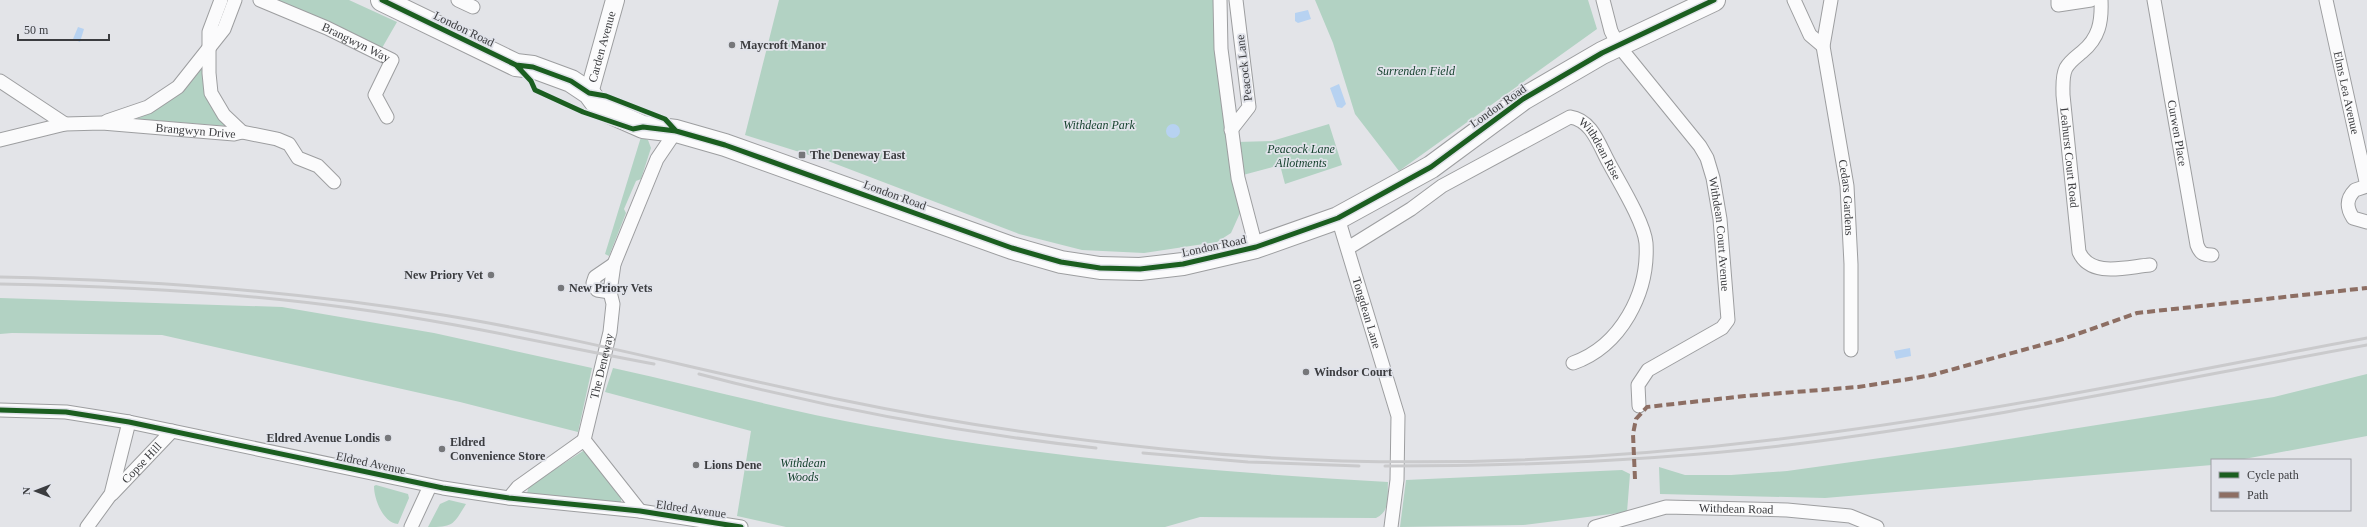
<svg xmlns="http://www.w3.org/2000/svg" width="2367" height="527" viewBox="0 0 2367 527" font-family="Georgia,serif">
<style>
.green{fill:#b2d2c3}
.water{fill:#b7d2f1}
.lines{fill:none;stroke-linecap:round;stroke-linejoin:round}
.street-casing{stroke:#9d9ea0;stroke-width:15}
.secondary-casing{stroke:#9d9ea0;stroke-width:20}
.highway-casing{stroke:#9d9ea0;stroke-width:24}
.street{stroke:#fbfbfc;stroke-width:13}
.secondary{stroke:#fbfbfc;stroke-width:18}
.highway{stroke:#fbfbfc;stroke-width:22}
.rail{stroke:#cacacc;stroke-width:3}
.quiet{stroke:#8d6e63;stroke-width:4;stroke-dasharray:8 4;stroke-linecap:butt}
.cycleway-casing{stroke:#e1e3ea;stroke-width:8}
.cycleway{stroke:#1b5e20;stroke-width:5}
.poi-dot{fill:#76777a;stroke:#e1e3ea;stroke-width:1.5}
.labels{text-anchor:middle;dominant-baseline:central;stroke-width:3.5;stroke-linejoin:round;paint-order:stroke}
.street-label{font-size:12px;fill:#3b3c3f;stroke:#e1e3ea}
.poi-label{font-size:12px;font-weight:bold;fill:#3b3c3f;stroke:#e1e3ea;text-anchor:start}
.park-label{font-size:12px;font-style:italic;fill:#113e2a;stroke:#e1e3ea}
</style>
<rect width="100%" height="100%" fill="#e3e4e8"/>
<path class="green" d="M276,0H349L397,22L382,48Z
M779,0H1214L1240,213L1231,233L1217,242L1144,253L1082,250L1019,234L828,161L745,135Z
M1315,0H1588L1597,29L1399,171L1355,114L1333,43Z
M202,66L209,100L226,126L137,119C166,104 182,91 202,66Z
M1329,124L1342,165L1285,184L1280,165L1243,175L1237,142L1272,141Z
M641,137L648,140L651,148L641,179L636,181L624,209L626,213L609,256L605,254Z
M0,298L282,307L434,333L592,368L578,432L460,402L162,335L12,333L0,334Z
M613,368C699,387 784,410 871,426C1042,458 1215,472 1388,482C1387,496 1391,511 1376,518L1200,517L1165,527H786L737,516L751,431L605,392Z
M2367,374V436L2239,460H2212V465L1825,498L1660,494L1659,467L1685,475H1731L1787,471L1952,448L2274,397Z
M583,451L586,452L621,497V503L531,495L527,493L529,486Z
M1622,470L1630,474L1627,512L1523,525L1400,527L1406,480Z
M376,485L408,494L409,498L398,524C383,523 374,499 374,486Z
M449,500L466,504C453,525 454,527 428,527L440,504Z"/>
<path class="water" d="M1308,10L1311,19L1298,23L1295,21V13Z
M78,27L84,29L80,42L73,39Z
M1339,84L1346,104L1342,108L1337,107L1330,88Z
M1166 131a7 7 0 1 1 14 0a7 7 0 1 1-14 0Z
M1910,348L1911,356L1896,359L1894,351Z"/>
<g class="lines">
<defs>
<g id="street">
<path id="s1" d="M260,0L327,28L392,60L375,95L387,117"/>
<path d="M458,0L473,7"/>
<path d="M1220,0L1221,49L1238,178L1256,247"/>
<path id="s2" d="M1603,0L1611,31L1618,45L1700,146L1707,158L1713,178L1720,219L1728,320L1722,328L1648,370L1638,385L1639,406"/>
<path d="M1794,0L1810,35L1823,46"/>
<path id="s3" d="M1831,0L1823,46L1847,186L1851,264V350"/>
<path d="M2058,0V5L2091,0"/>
<path id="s4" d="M2101,0C2102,22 2099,38 2082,52C2076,57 2070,61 2066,68C2062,76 2063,86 2063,95L2079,252C2091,278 2126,267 2150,265"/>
<path id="s5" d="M2154,0L2197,245C2200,253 2203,255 2212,255"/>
<path id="s6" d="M2326,0L2367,186"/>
<path d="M0,81L65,124"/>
<path d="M107,121L148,107L178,87L224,29L235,0"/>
<path d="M1231,130L1249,107L1236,0"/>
<path d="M242,132L277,139L289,144L298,158L318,166L334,182"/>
<path id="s7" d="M0,140L65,124L102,123L234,134L242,132L224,115L211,93L209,73V32L221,0"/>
<path d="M2367,186L2355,190C2346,199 2346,207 2353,218L2367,222"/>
<path id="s8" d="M1338,218L1398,416L1397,480L1391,527"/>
<path id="s9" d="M1348,248L1411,209L1442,186L1570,117C1592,120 1599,145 1609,163C1619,182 1644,222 1646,243C1649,293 1621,346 1573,363"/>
<path d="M610,292L597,290L593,283L595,277L614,264"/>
<path d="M0,410L66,412L129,422L443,488L509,498L640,511L741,527"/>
<path id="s10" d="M584,440L610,332L613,304L610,292L614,264L657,159L676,131"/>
<path id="s11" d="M112,494L172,431"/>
<path d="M509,498L518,487L584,440L640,511"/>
<path d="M87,527L111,494L129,422"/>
<path d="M411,527L430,486"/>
<path id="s12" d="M1595,527L1666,507L1787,510L1850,516L1877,527"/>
</g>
<g id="secondary">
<path id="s13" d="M589,93L615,0"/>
</g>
<path id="highway" d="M382,0L516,65L533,67L571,81L589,93L600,108L643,127L676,131L725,145L1012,248L1061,262L1100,268L1140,269L1183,264L1256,247L1338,218L1431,167L1523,99L1602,53L1714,0"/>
</defs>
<use href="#street" class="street-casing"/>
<use href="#secondary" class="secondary-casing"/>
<use href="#highway" class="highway-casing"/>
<use href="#street" class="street"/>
<use href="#secondary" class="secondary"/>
<use href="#highway" class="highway"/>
<path class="rail" d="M0,277C149,280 296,291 443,315C577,337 709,373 842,400C947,422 1056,438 1163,449C1383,472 1615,462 1834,432C2013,408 2190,371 2367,338
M0,284C117,286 235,292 350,308C453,322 553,345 654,364
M699,374C828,408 962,433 1096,448
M1143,453L1248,462L1359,466
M1385,466C1520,466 1654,461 1788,445C1982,421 2175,380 2367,345"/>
<path class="quiet" d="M1635,479L1633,434L1636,419L1647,407L1745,396L1858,387L1909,379L1932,375L2063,339L2137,313L2367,288"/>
<defs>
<path id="cycleway" d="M382,0L516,65L533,67L571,81L589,93L606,96L665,119L676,131
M516,65L531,81L535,90L583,112L633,129L643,127L676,131L725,145L1012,248L1061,262L1100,268L1140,269L1183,264L1256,247L1338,218L1431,167L1523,99L1602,53L1714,0
M0,410L66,412L129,422L443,488L509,498L640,511L741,527"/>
</defs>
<use href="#cycleway" class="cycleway-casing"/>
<use href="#cycleway" class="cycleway"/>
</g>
<g class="poi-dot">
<circle cx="732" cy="45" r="4"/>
<rect x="798" y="151" width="8" height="8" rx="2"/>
<circle cx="491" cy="275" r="4"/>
<circle cx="561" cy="288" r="4"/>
<circle cx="1306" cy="372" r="4"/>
<circle cx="388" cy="438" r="4"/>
<circle cx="442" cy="449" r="4"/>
<circle cx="696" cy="465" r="4"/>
</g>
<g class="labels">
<g class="street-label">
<text transform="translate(464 29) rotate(26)">London Road</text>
<text stroke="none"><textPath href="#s1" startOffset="105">Brangwyn Way</textPath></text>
<text stroke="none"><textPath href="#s13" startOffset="48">Carden Avenue</textPath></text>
<text transform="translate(1244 68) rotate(-97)">Peacock Lane</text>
<text stroke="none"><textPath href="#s6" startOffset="95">Elms Lea Avenue</textPath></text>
<text transform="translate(1498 106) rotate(-35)">London Road</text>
<text stroke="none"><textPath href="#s7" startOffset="198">Brangwyn Drive</textPath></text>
<text stroke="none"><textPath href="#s5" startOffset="135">Curwen Place</textPath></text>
<text stroke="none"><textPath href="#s9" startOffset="304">Withdean Rise</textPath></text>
<text stroke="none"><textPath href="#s4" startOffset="171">Leahurst Court Road</textPath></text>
<text transform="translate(895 195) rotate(20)">London Road</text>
<text stroke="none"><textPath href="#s3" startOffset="200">Cedars Gardens</textPath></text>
<text stroke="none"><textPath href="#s2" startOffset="269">Withdean Court Avenue</textPath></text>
<text transform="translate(1214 246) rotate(-12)">London Road</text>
<text stroke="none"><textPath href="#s8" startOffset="99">Tongdean Lane</textPath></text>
<text stroke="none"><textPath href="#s10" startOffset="76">The Deneway</textPath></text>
<text stroke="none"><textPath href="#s11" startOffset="43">Copse Hill</textPath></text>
<text transform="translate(371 463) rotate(12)">Eldred Avenue</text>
<text stroke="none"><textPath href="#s12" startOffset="144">Withdean Road</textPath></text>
<text transform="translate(691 509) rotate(8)">Eldred Avenue</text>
</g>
<g class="poi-label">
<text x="740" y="45">Maycroft Manor</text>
<text x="810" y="155">The Deneway East</text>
<text x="483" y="275" text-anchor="end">New Priory Vet</text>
<text x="569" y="288">New Priory Vets</text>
<text x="1314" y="372">Windsor Court</text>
<text x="380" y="438" text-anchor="end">Eldred Avenue Londis</text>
<text x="450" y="442">Eldred<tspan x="450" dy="14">Convenience Store</tspan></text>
<text x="704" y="465">Lions Dene</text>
</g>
<g class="park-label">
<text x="1416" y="71">Surrenden Field</text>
<text x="1099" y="125">Withdean Park</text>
<text x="1301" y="149">Peacock Lane<tspan x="1301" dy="14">Allotments</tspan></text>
<text x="803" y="463">Withdean<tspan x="803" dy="14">Woods</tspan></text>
</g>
</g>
<rect x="2211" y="459" width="140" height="52" fill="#e1e3ea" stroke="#9fa0a6"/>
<rect x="2219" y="472" width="20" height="6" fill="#1b5e20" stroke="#9fa0a6"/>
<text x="2247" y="479" font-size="12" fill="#3b3c3f">Cycle path</text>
<rect x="2219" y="492" width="20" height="6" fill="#8d6e63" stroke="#9fa0a6"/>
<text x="2247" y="499" font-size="12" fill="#3b3c3f">Path</text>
<g transform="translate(36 491) rotate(270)" stroke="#e1e3ea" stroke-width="3" paint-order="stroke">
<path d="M0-3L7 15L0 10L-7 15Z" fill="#3b3c3f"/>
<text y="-6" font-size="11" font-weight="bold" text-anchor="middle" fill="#3b3c3f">N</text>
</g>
<path d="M18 34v6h91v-6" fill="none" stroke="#3b3c3f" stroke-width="2"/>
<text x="24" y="34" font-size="12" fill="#3b3c3f" stroke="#e1e3ea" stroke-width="3" paint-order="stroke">50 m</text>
</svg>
